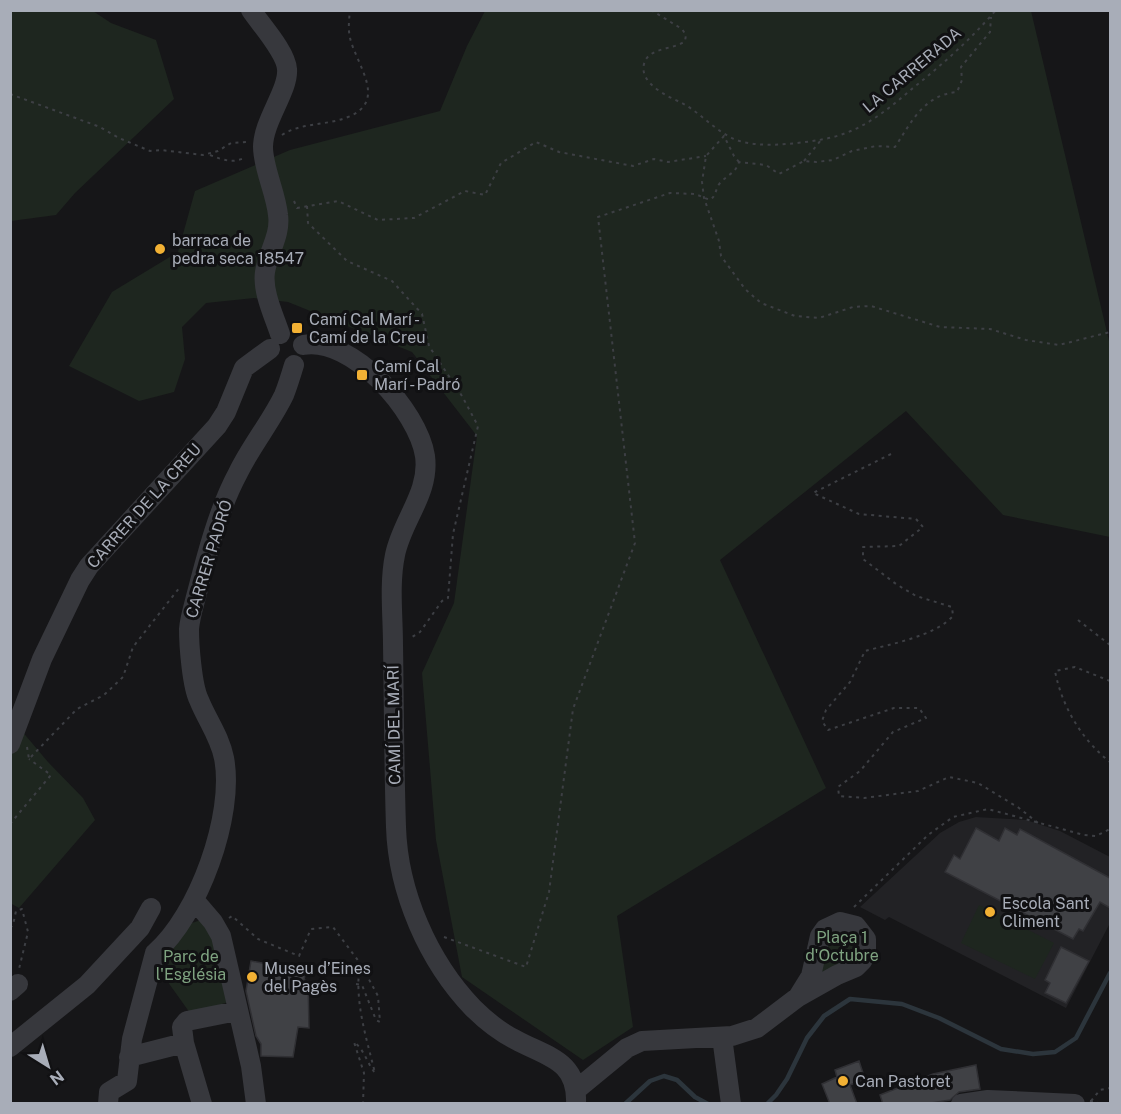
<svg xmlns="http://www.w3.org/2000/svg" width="1121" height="1114" viewBox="0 0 1121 1114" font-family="'Public Sans',sans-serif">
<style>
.built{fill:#222225}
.green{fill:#1e261f}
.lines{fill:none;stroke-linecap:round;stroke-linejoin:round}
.stream{stroke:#2c353c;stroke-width:4.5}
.building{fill:#404145;stroke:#303034;stroke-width:1.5}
.path{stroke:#3d3f44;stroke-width:2;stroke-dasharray:3 4.5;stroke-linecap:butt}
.minor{stroke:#37383d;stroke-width:20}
.poi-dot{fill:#f2b134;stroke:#111113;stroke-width:2}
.labels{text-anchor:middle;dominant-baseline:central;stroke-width:6;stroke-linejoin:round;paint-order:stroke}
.street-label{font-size:16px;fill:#a8adb8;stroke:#111113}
.poi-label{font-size:16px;fill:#a8adb8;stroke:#111113;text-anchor:start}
.park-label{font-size:16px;fill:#7fa381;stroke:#111113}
</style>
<rect width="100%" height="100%" fill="#161618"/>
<path class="built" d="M976,817L1026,820L1060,831L1110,857V923L1066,1008L889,917L885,920L860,907L940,833L959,822Z"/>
<path class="green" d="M10,11H93L111,23L156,40L174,99L75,193L56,215L11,221Z
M485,11H1031L1110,345V537L1003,515L906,411L720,560L826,788L617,916L633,1027L583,1060L462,977L436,840L422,673L454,603L477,436L412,352L288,302L254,298L206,303L182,327L185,359L174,392L139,401L69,366L112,292L178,252L195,191L290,150L440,111L467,46Z
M10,717L48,762L83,798L95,820L19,908L10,903Z
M979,905L1054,943L1035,979L961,943Z
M201,920L208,924L229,1002L190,1013L160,971L159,962L189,924Z
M834,928L857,934L858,957L818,982L824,937Z"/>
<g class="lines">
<path class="stream" d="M625,1104L650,1081L664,1076L677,1080L695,1097L708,1104
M767,1104L776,1095L787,1079L807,1038L824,1016L850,999L902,1004L939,1018L1001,1049L1033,1054L1055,1052L1076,1038L1110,973"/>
</g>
<path class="building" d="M976,828L999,841L1005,828L1017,835L1020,829L1110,878V908L1100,902L1083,931L1079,929L1073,939L945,872L954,855L960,859Z
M1061,947L1089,961L1066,1003L1045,993L1050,983L1045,980Z
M251,961L273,965L305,975L304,980L308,981L309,1028L298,1027L293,1057L261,1056V1044L256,1036L246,991Z
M859,1061L865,1079L850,1085L857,1104H830L822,1084L837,1077L835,1070Z
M976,1065L980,1089L959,1092L950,1100L925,1104H883L880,1095L933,1074Z"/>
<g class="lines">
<path class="path" d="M651,10L682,29L686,35L685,41C674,50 648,47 644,64C639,84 669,97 682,103C704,115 719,136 743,142C760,146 779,145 797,143C814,141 830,139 846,133C872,123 892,106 913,88C943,64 971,39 996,10
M10,94L100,127L119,138L150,151L161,150L203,155L218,151L231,143L248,142
M282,135C302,122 326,126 348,117C388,101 357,66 350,38C348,29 349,20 350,10
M210,155C223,160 233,164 246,157
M804,161L821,140
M739,162L734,156L724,136L706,156L702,182L704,198L719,241L721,256L745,289L761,303L795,316L819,318L853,307L871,306L940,327L990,329L1026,340L1059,345L1110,332
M294,201L297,208L338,201L378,220L414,218L465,191L485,195L501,163L536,142L559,152L633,166L654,159L668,162L706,156
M307,206L308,223L347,261L392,281L422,314L429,346L462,396L478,426L453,534L448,598L442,601L420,632L409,639
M891,454L813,493L859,514L916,519L923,527L899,546L863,547V559L896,584L916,596L952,607L953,616C935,636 891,644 865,651L850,682L826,710L822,721L828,730L894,708H919L926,718L893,732L860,771L838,787L839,796L864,798L918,791L949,777L978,783L1019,808L1038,823
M1078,620L1110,645
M1110,681L1075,667L1055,671C1062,707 1082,740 1110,762
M27,747L29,759L77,709L104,695L123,677L133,647L180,587
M10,824L51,775L29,759
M854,907L928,835L953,817L988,809L1084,835L1096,836L1110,829
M229,918L232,916L258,939L299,956L311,929L333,927L360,963C354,1001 366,1036 375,1073C367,1063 364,1049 354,1042L364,1073L363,1104
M10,928L13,925L16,911L22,909L28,932L19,969
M444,937L526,967L549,892L573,709L635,543L598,217L670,193L695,194L710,200C717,195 715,189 720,183C727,175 736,173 739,162L766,165L779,174L804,161L816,162L833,160L852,151L876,146L895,147C912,121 924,95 957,92L962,80L961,67L990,32L991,17
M356,984L362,985L376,1020L380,1022L378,996L360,963
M1090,1101L1102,1104
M1091,1101L1100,1090L1110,1088"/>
<path class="minor" d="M251,10C261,25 286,52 287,69C289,90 263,121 263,147C263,168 276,193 278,215C281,235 268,252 265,272C262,291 274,316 280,334
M303,345C352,336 418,411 425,456C430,493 402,520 395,555C389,584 393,616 393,645C394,706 394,767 396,827C398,892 428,961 473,1008C486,1021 500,1032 516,1040C547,1057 578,1060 576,1104
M10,744L42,659L80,580L89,566L217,426L226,412L244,368L270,349
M195,901L213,922L221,936L251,1066L256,1104
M155,953C198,916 235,815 224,758C220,737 207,720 199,700C192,686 189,645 189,629C190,617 194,605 197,593C207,554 219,508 238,473C251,446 271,422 284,395C288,385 291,375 294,365
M10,991L18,984
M722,1037L731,1104
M10,1047L87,985L140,928L151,908
M129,1057L184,1043
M576,1090L627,1048L642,1041L732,1036L757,1028L798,997L837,975L856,967L862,961L866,954V939L856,926L840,922L825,929L820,936L811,976L798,997
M108,1104L109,1092L127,1081L132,1039L155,953
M202,1104L184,1043L182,1027L187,1021L237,1011
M961,1104L988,1100L1075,1104"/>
</g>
<g class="poi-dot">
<circle cx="160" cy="249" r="6"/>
<rect x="291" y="322" width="12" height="12" rx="3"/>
<rect x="356" y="369" width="12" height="12" rx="3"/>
<circle cx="990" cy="912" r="6"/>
<circle cx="252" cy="977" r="6"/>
<circle cx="843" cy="1081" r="6"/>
</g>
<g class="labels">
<g class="street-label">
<text transform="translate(912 70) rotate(-40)">LA CARRERADA</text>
<text transform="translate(144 506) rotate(-48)">CARRER DE LA CREU</text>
<text transform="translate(209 559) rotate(-73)">CARRER PADRÓ</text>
<text transform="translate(394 725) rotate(-91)">CAMÍ DEL MARÍ</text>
</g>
<g class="poi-label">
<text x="172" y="240">barraca de<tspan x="172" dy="18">pedra seca 18547</tspan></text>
<text x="309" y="319">Camí Cal Marí -<tspan x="309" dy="18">Camí de la Creu</tspan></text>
<text x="374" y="366">Camí Cal<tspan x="374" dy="18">Marí - Padró</tspan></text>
<text x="1002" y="903">Escola Sant<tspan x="1002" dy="18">Climent</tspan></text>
<text x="264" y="968">Museu d’Eines<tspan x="264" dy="18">del Pagès</tspan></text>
<text x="855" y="1081">Can Pastoret</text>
</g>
<g class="park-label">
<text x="842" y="937">Plaça 1<tspan x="842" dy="18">d'Octubre</tspan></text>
<text x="191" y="956">Parc de<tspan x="191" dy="18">l'Església</tspan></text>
</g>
</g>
<rect width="1121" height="1114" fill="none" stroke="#a8adb8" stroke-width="24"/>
<g transform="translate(48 1066) rotate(143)" stroke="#111113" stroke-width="4.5" paint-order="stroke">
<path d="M0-4.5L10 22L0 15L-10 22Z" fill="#a8adb8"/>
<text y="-9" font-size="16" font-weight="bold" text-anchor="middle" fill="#a8adb8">N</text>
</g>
</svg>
